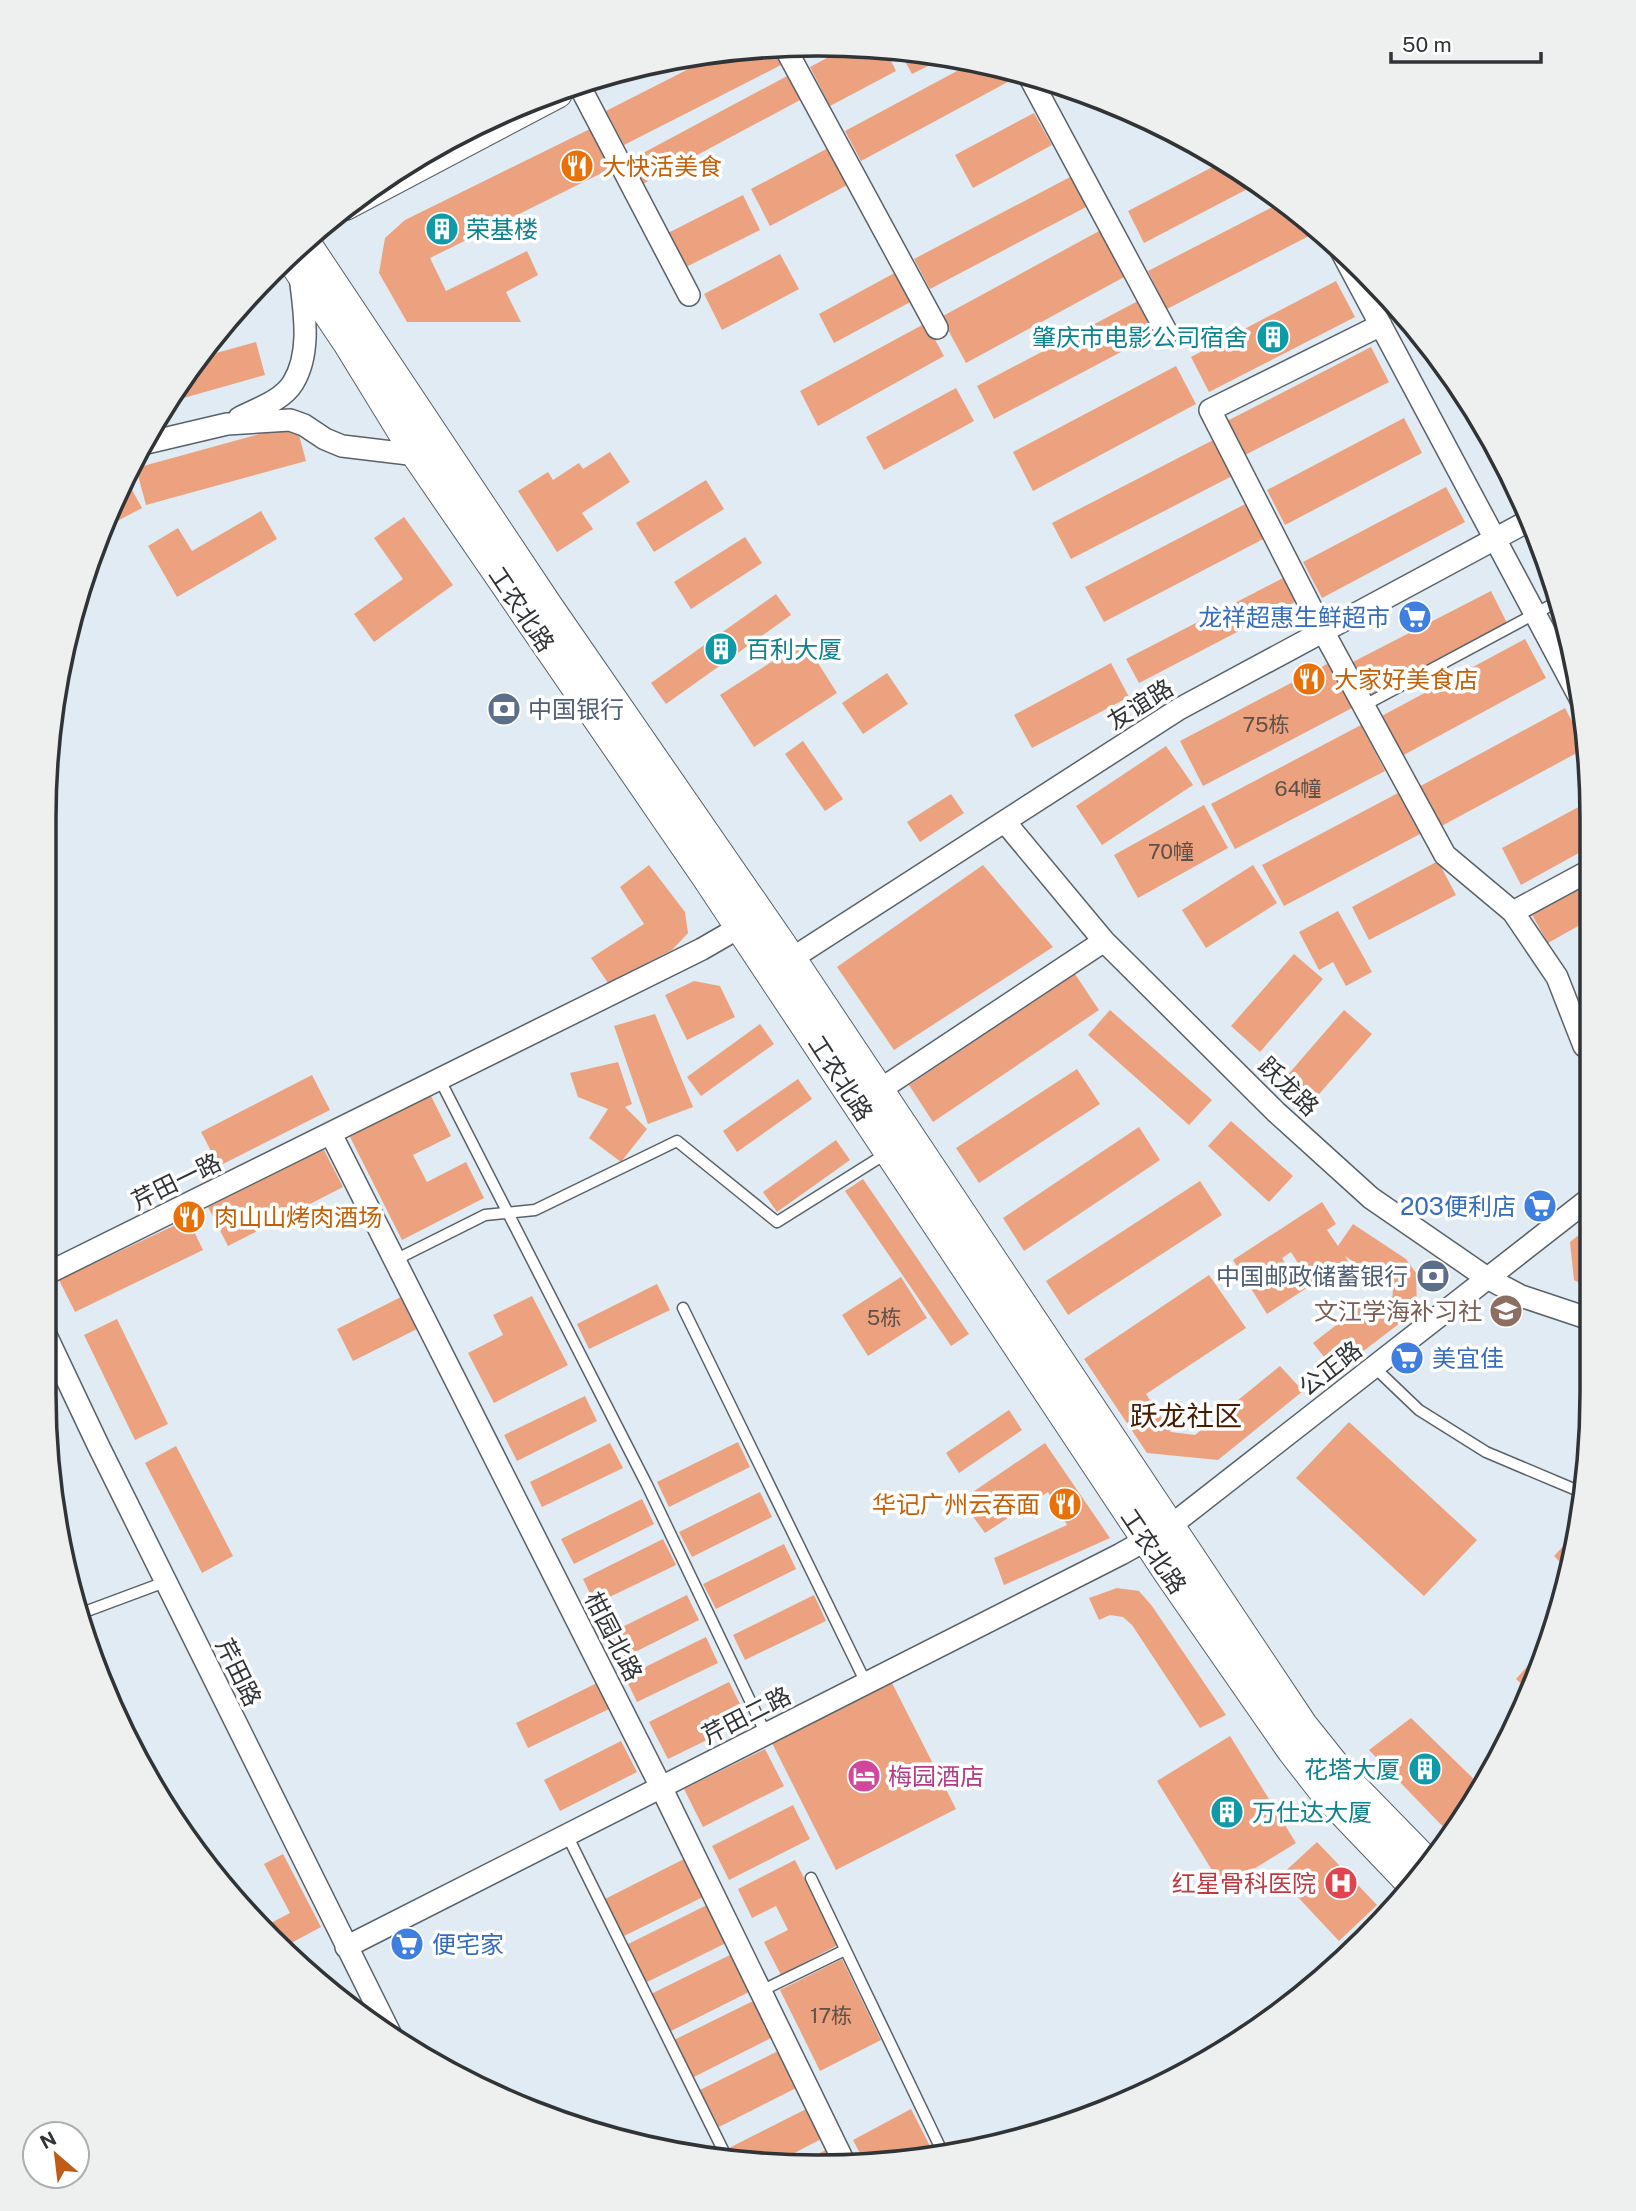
<svg xmlns="http://www.w3.org/2000/svg" width="1636" height="2211" viewBox="0 0 1636 2211" font-family="'Public Sans','Noto Sans SC',sans-serif">
<style>
.building{fill:#eca27e;fill-rule:evenodd}
.lines{fill:none;stroke-linecap:round;stroke-linejoin:round}
.lane-casing{stroke:#596269;stroke-width:13}
.street-casing{stroke:#596269;stroke-width:24}
.secondary-casing{stroke:#596269;stroke-width:32}
.lane{stroke:#fff;stroke-width:10}
.street{stroke:#fff;stroke-width:21}
.secondary{stroke:#fff;stroke-width:30}
.labels{text-anchor:middle;dominant-baseline:central;stroke-width:7;stroke-linejoin:round;paint-order:stroke}
.number-label{font-size:21px;fill:#5f5049}
.food-label{font-size:24px;fill:#c56008;stroke:#fff;text-anchor:start}
.culture-label{font-size:24px;fill:#0d838f;stroke:#fff;text-anchor:start}
.street-label{font-size:24px;fill:#303437;stroke:#fff}
.shop-label{font-size:24px;fill:#366cbe;stroke:#fff;text-anchor:end}
.service-label{font-size:24px;fill:#4e5e75;stroke:#fff;text-anchor:start}
.education-label{font-size:24px;fill:#785e54;stroke:#fff;text-anchor:end}
.hotel-label{font-size:24px;fill:#b23c85;stroke:#fff;text-anchor:start}
.health-label{font-size:24px;fill:#be3a42;stroke:#fff;text-anchor:end}
.quarter-label{font-size:28px;fill:#481c00;stroke:#fff}
.rim{fill:none;stroke:#303437;stroke-width:3.5}
</style>
<rect width="100%" height="100%" fill="#e0ebf3"/>
<path class="building" d="M768,45L773,46L783,64L624,145L606,111L718,54Z
M846,48L885,49L896,71L830,106L810,67Z
M899,50H919L946,57L912,74Z
M972,63L1018,73L1019,76L861,161L845,131Z
M789,75L802,99L643,184L630,160Z
M1034,113L1052,145L973,188L955,155Z
M592,128L612,168L430,258L446,291L527,251L538,275L506,292L521,322H407L379,273L385,238L405,220Z
M832,146L851,183L770,226L751,189Z
M1224,161L1257,184L1144,243L1128,211Z
M1072,176L1088,206L930,289L914,259Z
M743,195L760,230L686,267L668,233Z
M1282,202L1297,214L1309,236L1167,309L1148,271Z
M1101,230L1126,276L966,363L941,317Z
M780,254L799,289L722,330L704,294Z
M900,270L916,299L834,343L819,314Z
M1336,281L1355,317L1209,392L1191,357Z
M1138,301L1155,334L994,419L977,386Z
M926,323L944,356L818,426L800,391Z
M256,342L265,375L166,403L174,388L198,358Z
M1371,347L1389,382L1245,455L1227,421Z
M1176,366L1196,404L1033,491L1013,452Z
M956,388L974,421L884,470L866,437Z
M1404,418L1422,453L1285,525L1267,490Z
M296,424L306,461L146,505L136,468Z
M1217,438L1236,474L1071,559L1052,523Z
M610,452L630,482L582,513L593,529L557,552L518,491L548,472L553,480L579,463L583,469Z
M124,475L142,508L104,528L123,476Z
M706,480L724,509L654,552L636,523Z
M1446,487L1465,522L1322,598L1303,562Z
M1253,500L1271,535L1104,622L1085,587Z
M261,511L277,539L177,597L148,546L178,528L192,551Z
M404,517L453,585L374,642L354,614L403,579L374,538Z
M745,537L762,563L691,609L674,582Z
M1289,575L1301,599L1139,683L1126,659Z
M1491,591L1508,625L1364,699L1347,665Z
M776,594L791,615L666,704L651,683Z
M1525,639L1546,678L1400,757L1378,718Z
M804,641L837,693L754,747L720,695Z
M1111,663L1129,697L1032,748L1014,715Z
M1329,663L1352,708L1203,786L1180,741Z
M887,673L908,704L863,734L842,703Z
M1565,708L1586,748L1436,829L1415,789Z
M1361,725L1385,771L1235,849L1211,804Z
M803,741L843,799L825,811L785,754Z
M1166,746L1193,785L1102,845L1076,806Z
M1398,793L1420,834L1284,906L1262,865Z
M951,794L964,813L920,842L907,822Z
M1586,803V849L1521,885L1502,848Z
M1204,805L1228,848L1138,898L1114,855Z
M1438,861L1456,895L1369,940L1352,907Z
M649,865L685,912L688,933L672,950L608,983L591,958L644,924L620,887Z
M983,865L1053,947L894,1050L837,967Z
M1253,865L1277,903L1206,948L1182,910Z
M1587,885V921L1548,943L1532,915Z
M1338,911L1372,972L1346,986L1333,962L1319,970L1299,932Z
M1294,954L1323,979L1260,1052L1231,1026Z
M1075,974L1099,1010L933,1122L909,1085Z
M694,981L720,986L735,1017L687,1040L665,995Z
M1110,1010L1212,1100L1189,1125L1088,1035Z
M1344,1010L1372,1034L1312,1102L1285,1078Z
M655,1014L693,1107L648,1124L614,1026Z
M760,1024L774,1044L701,1096L687,1077Z
M618,1062L632,1104L625,1107L647,1129L621,1162L589,1138L608,1109L578,1097L570,1073Z
M1077,1069L1100,1104L979,1183L956,1148Z
M312,1075L330,1110L219,1166L201,1132Z
M798,1079L812,1099L737,1152L723,1131Z
M430,1094L451,1136L413,1155L427,1182L466,1162L484,1198L402,1240L349,1135Z
M1231,1121L1293,1176L1269,1202L1208,1146Z
M1139,1127L1160,1160L1024,1251L1003,1218Z
M836,1140L850,1160L777,1212L763,1192Z
M323,1148L343,1187L228,1246L208,1207Z
M863,1179L969,1334L951,1346L845,1191Z
M1200,1181L1222,1215L1068,1315L1046,1281Z
M1322,1202L1336,1224L1327,1230L1338,1246L1353,1224L1406,1259L1416,1273L1417,1310L1336,1372L1313,1343L1374,1296L1384,1309L1392,1302L1393,1289L1345,1256L1348,1261L1267,1314L1233,1260ZM1291,1252L1300,1266L1291,1272L1282,1258Z
M188,1219L203,1250L75,1312L59,1280Z
M1589,1227V1288L1574,1280L1570,1242Z
M1209,1275L1246,1328L1146,1394L1171,1432L1195,1435L1280,1366L1303,1391L1218,1460L1147,1453L1084,1359Z
M901,1277L927,1318L868,1356L842,1315Z
M657,1284L670,1310L589,1349L577,1324Z
M532,1296L568,1365L494,1403L468,1353L503,1335L493,1315Z
M401,1297L417,1329L353,1361L337,1329Z
M117,1319L168,1424L135,1440L84,1335Z
M585,1396L597,1421L517,1461L504,1435Z
M1009,1410L1022,1430L959,1473L946,1453Z
M1349,1422L1477,1540L1424,1596L1296,1478Z
M738,1442L750,1467L669,1507L657,1482Z
M610,1443L623,1468L542,1507L530,1482Z
M1045,1443L1110,1538L1004,1585L994,1558L1067,1525L1048,1492L985,1533L961,1500Z
M176,1446L233,1556L202,1573L145,1463Z
M760,1492L772,1517L692,1557L679,1532Z
M642,1499L654,1524L574,1564L561,1539Z
M1572,1537L1570,1547L1566,1568L1554,1556Z
M663,1539L676,1565L595,1604L583,1579Z
M784,1544L796,1569L716,1609L703,1584Z
M1117,1588L1139,1591L1152,1606L1226,1715L1200,1728L1132,1625L1123,1617L1110,1615L1099,1620L1089,1598Z
M687,1595L699,1620L619,1660L606,1635Z
M814,1595L826,1621L745,1660L733,1635Z
M706,1637L718,1663L637,1702L625,1677Z
M1551,1640V1641L1529,1691L1516,1679Z
M729,1682L748,1720L668,1759L649,1722Z
M597,1683L609,1709L528,1748L516,1723Z
M892,1683L956,1809L836,1870L772,1743Z
M1411,1718L1483,1788L1450,1834L1369,1750Z
M1230,1736L1296,1843L1223,1888L1157,1781Z
M621,1741L637,1772L560,1811L544,1780Z
M765,1749L784,1786L703,1827L684,1789Z
M793,1805L810,1839L729,1880L712,1846Z
M1317,1842L1377,1905L1339,1941L1279,1877Z
M283,1854L321,1927L280,1949L274,1943L265,1926L290,1913L264,1864Z
M684,1859L703,1897L622,1937L603,1900Z
M795,1860L838,1945L781,1975L764,1942L788,1930L776,1906L752,1918L738,1889Z
M707,1905L726,1943L645,1983L626,1945Z
M732,1954L751,1991L669,2032L651,1994Z
M842,1959L881,2040L820,2071L780,1990Z
M755,2000L773,2037L692,2078L674,2040Z
M782,2049L800,2086L719,2127L700,2090Z
M812,2106L827,2136L781,2160L731,2157L727,2149Z
M911,2109L931,2148L916,2156L866,2165L853,2140Z
M830,2148L838,2164L803,2161Z"/>
<g class="lines">
<defs>
<path id="lane" d="M1363,706L1555,603
M440,1080L647,1485L766,1734
M395,1260L485,1215L535,1210L677,1141L777,1222L887,1153
M683,1308L866,1683
M1374,1367L1419,1410L1486,1452L1581,1492
M79,1614L165,1582
M567,1835L726,2156
M811,1878L942,2151
M761,1991L845,1950"/>
<path id="street" d="M784,46L937,328
M1029,76L1167,333
M579,85L689,295
M1339,247L1581,700
M1381,325L1210,410L1323,631L1445,855L1513,912L1557,977L1584,1046
M239,418C256,409 282,401 293,383C312,352 304,310 300,276
M142,444L227,424L290,420L304,425L325,439L342,446L417,455
M1005,822L1104,941L1276,1112L1371,1198L1487,1278L1521,1296L1590,1319
M1513,912L1587,872
M791,959L1179,709L1532,519
M878,1091L1104,941
M331,1134L661,1787L845,2164
M44,1275L702,949L740,927
M44,1331L98,1445L391,2035
M346,1947L1121,1554L1169,1527L1589,1199"/>
<path id="secondary" d="M345,205L557,93
M304,241L548,607L791,959L1302,1725L1346,1780L1428,1864
M289,255L347,341L417,455L707,877L1169,1573L1292,1750L1327,1795L1413,1885"/>
</defs>
<use href="#lane" class="lane-casing"/>
<use href="#street" class="street-casing"/>
<use href="#secondary" class="secondary-casing"/>
<use href="#lane" class="lane"/>
<use href="#street" class="street"/>
<use href="#secondary" class="secondary"/>
</g>
<defs>
<symbol id="restaurant-disc" viewBox="-11 -11 22 22"><circle r="9.5" fill="#e8710a" stroke="#fff"/><path d="M-5-6h1v4h1v-4h1v4h1v-4h1v5L-1.5 .5V6h-2V.5L-5-1ZM5-6V6H3V1.5H1.5Q1.5-4 5-6Z" fill="#fff"/></symbol>
<symbol id="building-disc" viewBox="-11 -11 22 22"><circle r="9.5" fill="#0f9aa8" stroke="#fff"/><path d="M-4-6H4V6H1V3H-1V6H-4ZM-2.5-4.3h1.7v1.8h-1.7ZM.8-4.3h1.7v1.8H.8ZM-2.5-1h1.7V.8h-1.7ZM.8-1h1.7V.8H.8Z" fill="#fff"/></symbol>
<symbol id="supermarket-disc" viewBox="-11 -11 22 22"><circle r="9.5" fill="#3f7fe0" stroke="#fff"/><path d="M-6-5.5h2.5l.6 2H6L4.5 2H-2.5L-4.4-4H-6ZM-1.5 3.2a1.3 1.3 0 1 0 .1 0ZM3 3.2a1.3 1.3 0 1 0 .1 0Z" fill="#fff"/></symbol>
<symbol id="bank-disc" viewBox="-11 -11 22 22"><circle r="9.5" fill="#5c6f8a" stroke="#fff"/><path d="M-6-4H6V4H-6ZM0-2.3a2.3 2.3 0 1 0 0 4.6a2.3 2.3 0 1 0 0-4.6Z" fill="#fff"/></symbol>
<symbol id="school-disc" viewBox="-11 -11 22 22"><circle r="9.5" fill="#8d6e63" stroke="#fff"/><path d="M0-5L7-2L0 1L-7-2ZM-4 1L0 2.5L4 1V4Q0 6-4 4Z" fill="#fff"/></symbol>
<symbol id="hotel-disc" viewBox="-11 -11 22 22"><circle r="9.5" fill="#d1479c" stroke="#fff"/><path d="M-6-4.5h1.5V1H6V5H4.5V3h-9V5H-6ZM-4 0a1.8 1.8 0 1 1 3.6 0ZM.5 0V-2.5h3Q6-2.5 6 0Z" fill="#fff"/></symbol>
<symbol id="hospital-disc" viewBox="-11 -11 22 22"><circle r="9.5" fill="#e0444e" stroke="#fff"/><path d="M-5-5h3v3.5h4V-5h3V5h-3V1.5h-4V5h-3Z" fill="#fff"/></symbol>
</defs>
<g fill-rule="evenodd">
<use href="#restaurant-disc" x="558" y="147" width="38" height="38"/>
<use href="#building-disc" x="423" y="210" width="38" height="38"/>
<use href="#building-disc" x="1254" y="318" width="38" height="38"/>
<use href="#supermarket-disc" x="1396" y="598" width="38" height="38"/>
<use href="#building-disc" x="702" y="630" width="38" height="38"/>
<use href="#restaurant-disc" x="1290" y="660" width="38" height="38"/>
<use href="#bank-disc" x="485" y="690" width="38" height="38"/>
<use href="#supermarket-disc" x="1521" y="1187" width="38" height="38"/>
<use href="#restaurant-disc" x="170" y="1198" width="38" height="38"/>
<use href="#bank-disc" x="1414" y="1257" width="38" height="38"/>
<use href="#school-disc" x="1487" y="1292" width="38" height="38"/>
<use href="#supermarket-disc" x="1388" y="1339" width="38" height="38"/>
<use href="#restaurant-disc" x="1046" y="1485" width="38" height="38"/>
<use href="#building-disc" x="1406" y="1750" width="38" height="38"/>
<use href="#hotel-disc" x="845" y="1757" width="38" height="38"/>
<use href="#building-disc" x="1208" y="1793" width="38" height="38"/>
<use href="#hospital-disc" x="1322" y="1864" width="38" height="38"/>
<use href="#supermarket-disc" x="388" y="1925" width="38" height="38"/>
</g>
<g class="labels">
<g class="number-label">
<text x="1266" y="724">75栋</text>
<text x="1298" y="788">64幢</text>
<text x="1171" y="851">70幢</text>
<text x="884" y="1317">5栋</text>
<text x="831" y="2015">17栋</text>
</g>
<g class="food-label">
<text x="602" y="166">大快活美食</text>
<text x="1334" y="679">大家好美食店</text>
<text x="214" y="1217">肉山山烤肉酒场</text>
<text x="1040" y="1504" text-anchor="end">华记广州云吞面</text>
</g>
<g class="culture-label">
<text x="466" y="229">荣基楼</text>
<text x="1248" y="337" text-anchor="end">肇庆市电影公司宿舍</text>
<text x="746" y="649">百利大厦</text>
<text x="1400" y="1769" text-anchor="end">花塔大厦</text>
<text x="1252" y="1812">万仕达大厦</text>
</g>
<g class="street-label">
<text transform="translate(522 609) rotate(56)">工农北路</text>
<text transform="translate(1140 704) rotate(-32)">友谊路</text>
<text transform="translate(841 1078) rotate(57)">工农北路</text>
<text transform="translate(1289 1086) rotate(44)">跃龙路</text>
<text transform="translate(176 1181) rotate(-26)">芹田一路</text>
<text transform="translate(1330 1368) rotate(-38)">公正路</text>
<text transform="translate(1154 1551) rotate(56)">工农北路</text>
<text transform="translate(614 1636) rotate(63)">柑园北路</text>
<text transform="translate(239 1672) rotate(64)">芹田路</text>
<text transform="translate(746 1715) rotate(-27)">芹田二路</text>
</g>
<g class="shop-label">
<text x="1390" y="617">龙祥超惠生鲜超市</text>
<text x="1516" y="1206">203便利店</text>
<text x="1432" y="1358" text-anchor="start">美宜佳</text>
<text x="432" y="1944" text-anchor="start">便宅家</text>
</g>
<g class="service-label">
<text x="528" y="709">中国银行</text>
<text x="1408" y="1276" text-anchor="end">中国邮政储蓄银行</text>
</g>
<g class="education-label">
<text x="1482" y="1311">文江学海补习社</text>
</g>
<g class="hotel-label">
<text x="888" y="1776">梅园酒店</text>
</g>
<g class="health-label">
<text x="1316" y="1883">红星骨科医院</text>
</g>
<g class="quarter-label">
<text x="1186" y="1415">跃龙社区</text>
</g>
</g>
<path d="M0 0H1636V2211H0ZM818 56H818A762 762 0 0 1 1580 818V1393A762 762 0 0 1 818 2155H818A762 762 0 0 1 56 1393V818A762 762 0 0 1 818 56Z" fill="#eeefef" fill-rule="evenodd"/>
<path class="rim" d="M818 56H818A762 762 0 0 1 1580 818V1393A762 762 0 0 1 818 2155H818A762 762 0 0 1 56 1393V818A762 762 0 0 1 818 56Z"/>
<g transform="translate(56 2155) rotate(332)"><circle r="33" fill="#ffffff" stroke="#acaeaf" stroke-width="2"/>
<path d="M0-5L12 26L0 18L-12 26Z" fill="#bd5d18"/>
<text y="-10" font-size="19" font-weight="bold" text-anchor="middle" fill="#303437">N</text>
</g>
<path d="M1391 52v10h150v-10" fill="none" stroke="#303437" stroke-width="3.5"/>
<text x="1402" y="52" font-size="21" fill="#303437" stroke="#ffffff" stroke-width="5" paint-order="stroke">50 m</text>
</svg>
